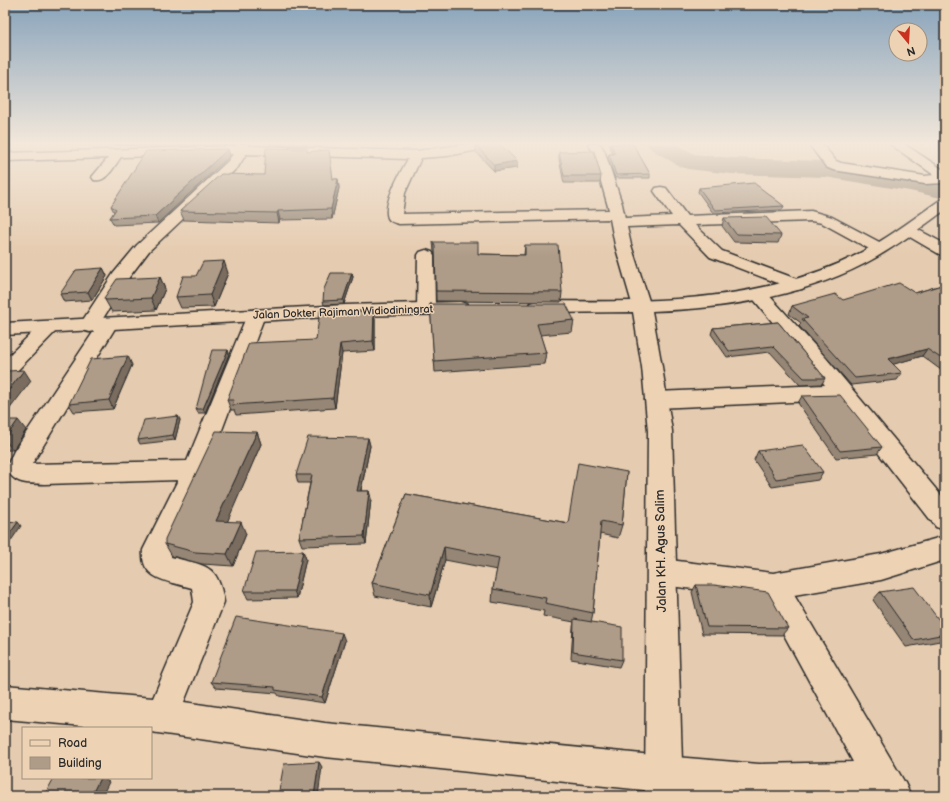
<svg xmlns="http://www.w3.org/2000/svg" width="950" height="801" viewBox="0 0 950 801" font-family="'Balsamiq Sans',sans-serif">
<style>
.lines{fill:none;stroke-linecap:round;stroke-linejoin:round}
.river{fill:#998a78;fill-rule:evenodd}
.minor-casing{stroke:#2b2b2b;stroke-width:3}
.major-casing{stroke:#2b2b2b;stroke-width:3}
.minor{fill:#edd2b4;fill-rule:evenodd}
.major{fill:#edd2b4;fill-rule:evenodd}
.wall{fill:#968675;stroke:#2b2b2b}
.shaded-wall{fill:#7a6d5f;stroke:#2b2b2b}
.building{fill:#af9c88;stroke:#2b2b2b}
.labels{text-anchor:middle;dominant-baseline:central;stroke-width:3;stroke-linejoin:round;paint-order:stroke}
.street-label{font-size:11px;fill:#2b2b2b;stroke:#edd2b4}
.near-street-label{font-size:13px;fill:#2b2b2b;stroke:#edd2b4}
</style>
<rect width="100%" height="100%" fill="#e5cbaf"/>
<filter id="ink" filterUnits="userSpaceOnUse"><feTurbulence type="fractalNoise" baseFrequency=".025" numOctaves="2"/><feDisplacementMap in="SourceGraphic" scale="8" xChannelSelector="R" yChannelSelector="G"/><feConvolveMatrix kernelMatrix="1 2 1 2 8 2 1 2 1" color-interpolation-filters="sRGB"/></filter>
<g filter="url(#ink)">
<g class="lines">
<path class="river" d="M647,144H677L694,154L732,158L825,161L910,175L945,183V199L910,191L825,177L732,174L688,169L679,166L651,149Z"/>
<defs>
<path id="minor" d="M237,144H249V146L416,151L468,144H495L493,147L489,148L447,156L421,158L405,193L402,214L609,210L592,150L588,144H600L604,150L622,204L625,218L672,216L654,191L656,188L661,187L666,188L687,216L811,211L832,217L885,245L887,248L885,251L879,253L873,251L822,223L811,221L695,225L722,251L802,281L805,285L802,289L796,290L710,257L679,225L627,227L631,245L651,307L649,311L642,313L635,311L633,307L615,245L610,219L399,224C395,223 390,222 388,218C382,204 401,171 408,159L246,154L238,167L149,251L127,280L102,320L107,319L114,321L117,325L32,464L187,461L247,315L249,311L256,309L263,311L265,315L207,470L171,550V557C205,566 218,563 224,602L184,702L325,723L663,756L759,764L853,762L764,598L662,585L652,581L648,572L652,563L662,559L773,573L881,554L945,536V560L881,580L794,595L905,783L911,796H709L663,792L325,757L151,732V728H107L5,719V685L153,698L194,602L192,588C168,581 140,580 143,550L178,480L44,484C26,483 15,485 6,468L14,451L94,331L89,332L82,330L79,326L113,274L137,245L228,161L233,154L121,157C114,166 107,183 94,180L92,177L108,158L5,161V153L236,146Z
M809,144H822L836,161L841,163L925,176L934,175L890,144H904L945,171V183L925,184L833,170L826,167Z
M908,225L913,227L945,244V256L939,254L903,233L900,230L903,227Z
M426,250L432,252L434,255L435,308L433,312L426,314L419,312L417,308L418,255L420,252Z
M759,290L765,291L826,358L945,500V530L936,527L837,400L656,408L648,405L645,400L648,395L656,392L825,385L750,295L753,291Z
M48,322L55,324L58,328L55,332L12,376L5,378V359L41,324Z"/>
<path id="major" d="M945,199V210C919,229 893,249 864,264C800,297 723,309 652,311L662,367L672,431L683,796H645L648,431L642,367L633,312L538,313L531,311L529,307L531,303L538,301C639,302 745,304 840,263C876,247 908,223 940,200Z
M460,302L467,304L469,308L467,312L460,314L346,316L5,335V323L346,305Z"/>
</defs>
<use href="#minor" class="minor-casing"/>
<use href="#major" class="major-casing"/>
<use href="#minor" class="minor"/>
<use href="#major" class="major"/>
</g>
<path class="wall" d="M102,144H235L155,147V146L103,145Z
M269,144H307V146L269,145Z
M609,144H633L650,174V178H615L608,158L609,154H613Z
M476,145L517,161V168L494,171L476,152Z
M228,149L230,156L158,223L114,225L110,218L114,212L111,206Z
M307,152L334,179H338L339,188L332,219L280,220L279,223L184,220L180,211L264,175Z
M559,152L601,176L600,183H564L559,159Z
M699,188L784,206L782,210L713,213L698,192Z
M724,218L781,235L778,243L734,242L722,226Z
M433,242L478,254L524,255L525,245L562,292L561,302L436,301L435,254L434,252Z
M103,268L107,276L92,300L64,302L60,294Z
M228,273L214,307L181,308L176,297L196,276Z
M352,273L353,277L344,304L324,305L323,301Z
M160,277L165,289L156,310L112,312L104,298Z
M945,284V373L922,356L893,364L902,373L897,380L851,385L799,326L801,323L789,314L792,306L915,293Z
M430,304L574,320L572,332L540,335L546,353L544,364L435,372Z
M374,310L375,320V351L342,353L335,408L236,415L234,410H231L227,400L316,340L338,313Z
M778,322L825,378L822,384L800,385L770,352L727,357L711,334L713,328Z
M228,350L229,354L205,413H198L196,409Z
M132,365L113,409L74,412L69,404Z
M802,396L882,447L877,454L836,458L798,403Z
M178,416L180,420L175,440L140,444L138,440Z
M5,420L26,430L13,450H5Z
M257,432L261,444L227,521L246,534L233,566L202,564L172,556L165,544Z
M368,438L370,446L361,491H369L371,499L366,544L302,546L299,538L310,483H298L296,475Z
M758,451L823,472L818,480L772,487L754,460Z
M627,472L622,525L618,538L600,534L593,613L591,622L622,660L619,667L571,659L573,627L574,622L543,616L544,611L492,602L493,589L497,570L445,560L431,607L375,596L372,583L406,494L568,523Z
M303,551L306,559L297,598L248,599L244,591Z
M696,585L788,628L782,635L702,634L692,592Z
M880,592L945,628V636L940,641L906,647L873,600Z
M345,641L325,703L279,696L277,693L216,688L211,682Z"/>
<path class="shaded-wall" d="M228,149L230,156L158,223L155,216Z
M517,161V168L494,171V165Z
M338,179L339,188L332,219L331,209Z
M278,211L280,220L279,223L277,213Z
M224,261L228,273L214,307L210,295Z
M103,268L107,276L92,300L88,292Z
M352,273L353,277L344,304L343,300Z
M160,277L165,289L156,310L151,298Z
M374,310L375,320V351L373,341Z
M340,344L342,353L335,408L333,398Z
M927,349L922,356L884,367L888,359Z
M228,350L229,354L205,413L203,409Z
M128,356L132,365L113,409L109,400Z
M24,370L31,381L5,415V395Z
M178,416L180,420L175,440L173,435Z
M18,420L26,430L13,450L5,440V439Z
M257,432L261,444L223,532L216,521Z
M368,438L370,446L359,499L357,491Z
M369,491L371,499L366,544L364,536Z
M18,522L21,526L6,548L5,547V540Z
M241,522L246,534L233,566L227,554Z
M444,547L445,560L431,607L430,595Z
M303,551L306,559L297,598L294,591Z
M342,633L345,641L325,703L322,697Z
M319,762L322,767L318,796H314Z
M100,778H103L109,782L102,796H91Z"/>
<path class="building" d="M485,144H500L517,161L494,165L476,145Z
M611,144H633L650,174L616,175L609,154H615Z
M266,148L307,149V152L329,150L333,179H338L331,209L278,211L277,213L180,211L221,174L264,175Z
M228,149L155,216L110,218L116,209L111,206L146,151Z
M594,151L601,176H564L559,152Z
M754,183L784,206L715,210L699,188Z
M766,217L781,235L736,234L724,218Z
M433,242H478V254L525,255V245H558L562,292L436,291L435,246Z
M224,261L210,295L176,297L183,276H196L203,262Z
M103,268L88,292L60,294L76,270Z
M331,273H352L343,300L323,301L324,289Z
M160,277L151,298L106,300L104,298L117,279Z
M899,283L915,293L945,284V361L927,349L888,359L902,373L855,378L802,319L808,318L792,306L835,294L843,300Z
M430,304H566L574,320L537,324L546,353L434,361Z
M337,309L336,313L374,310L373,341L340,344L333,398L232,405L234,400H227L249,343L316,340L320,310Z
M778,322L825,378H804L773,346L729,351L713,328Z
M212,350H228L203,409H196Z
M128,356L109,400L69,404L91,359Z
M7,369L9,371L24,370L5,395V371Z
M840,395L882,447L840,451L802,396Z
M178,416L173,435L138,440L144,420Z
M5,420H18L5,439Z
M216,431L257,432L216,521L241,522L227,554L195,552L165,544V539Z
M308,437L368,438L357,491H369L364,536L299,538L312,475H296Z
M803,445L823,472L776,479L758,451Z
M578,463L627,472L622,525L601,521L593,613L545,603L546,598L493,589L499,558L444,547L430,595L372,583L406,494L568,523Z
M5,521L18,522L5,540Z
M303,551L294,591H244L256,552Z
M696,585H714L768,592L788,628L707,627Z
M914,587L945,628V634L914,640L880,592Z
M236,617L342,633L322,697L275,690V687L211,682Z
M574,619L622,627V660L573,652Z
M319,762L314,796H278L284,764Z
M54,778H100L91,796H44Z"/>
</g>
<linearGradient id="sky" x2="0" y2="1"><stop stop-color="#88a3bb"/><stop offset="0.56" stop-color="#f3e8db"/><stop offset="1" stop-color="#f3e8db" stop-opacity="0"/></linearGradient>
<rect width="950" height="256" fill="url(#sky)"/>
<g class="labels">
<g class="street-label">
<text transform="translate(343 312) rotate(-2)">Jalan Dokter Rajiman Widiodiningrat</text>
</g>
<g class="near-street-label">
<text transform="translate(661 551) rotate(-91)">Jalan KH. Agus Salim</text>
</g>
</g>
<rect width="950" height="801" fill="none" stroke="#edd2b4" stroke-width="20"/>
<rect x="10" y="10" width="930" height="781" fill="none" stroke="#2b2b2b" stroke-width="1.5" filter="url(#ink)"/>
<rect x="22" y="727" width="130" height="52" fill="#edd2b4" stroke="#9f8f7d"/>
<rect x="30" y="740" width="20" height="6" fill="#edd2b4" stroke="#9f8f7d"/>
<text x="58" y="747" font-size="12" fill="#2b2b2b">Road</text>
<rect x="30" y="757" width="20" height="12" fill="#af9c88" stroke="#9f8f7d"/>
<text x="58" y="767" font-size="12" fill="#2b2b2b">Building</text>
<g transform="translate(908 42) rotate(162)"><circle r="19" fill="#edd2b4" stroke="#9f8f7d"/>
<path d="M0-3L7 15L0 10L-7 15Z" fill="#c8321e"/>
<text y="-6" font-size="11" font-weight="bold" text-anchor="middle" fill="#2b2b2b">N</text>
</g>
</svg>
